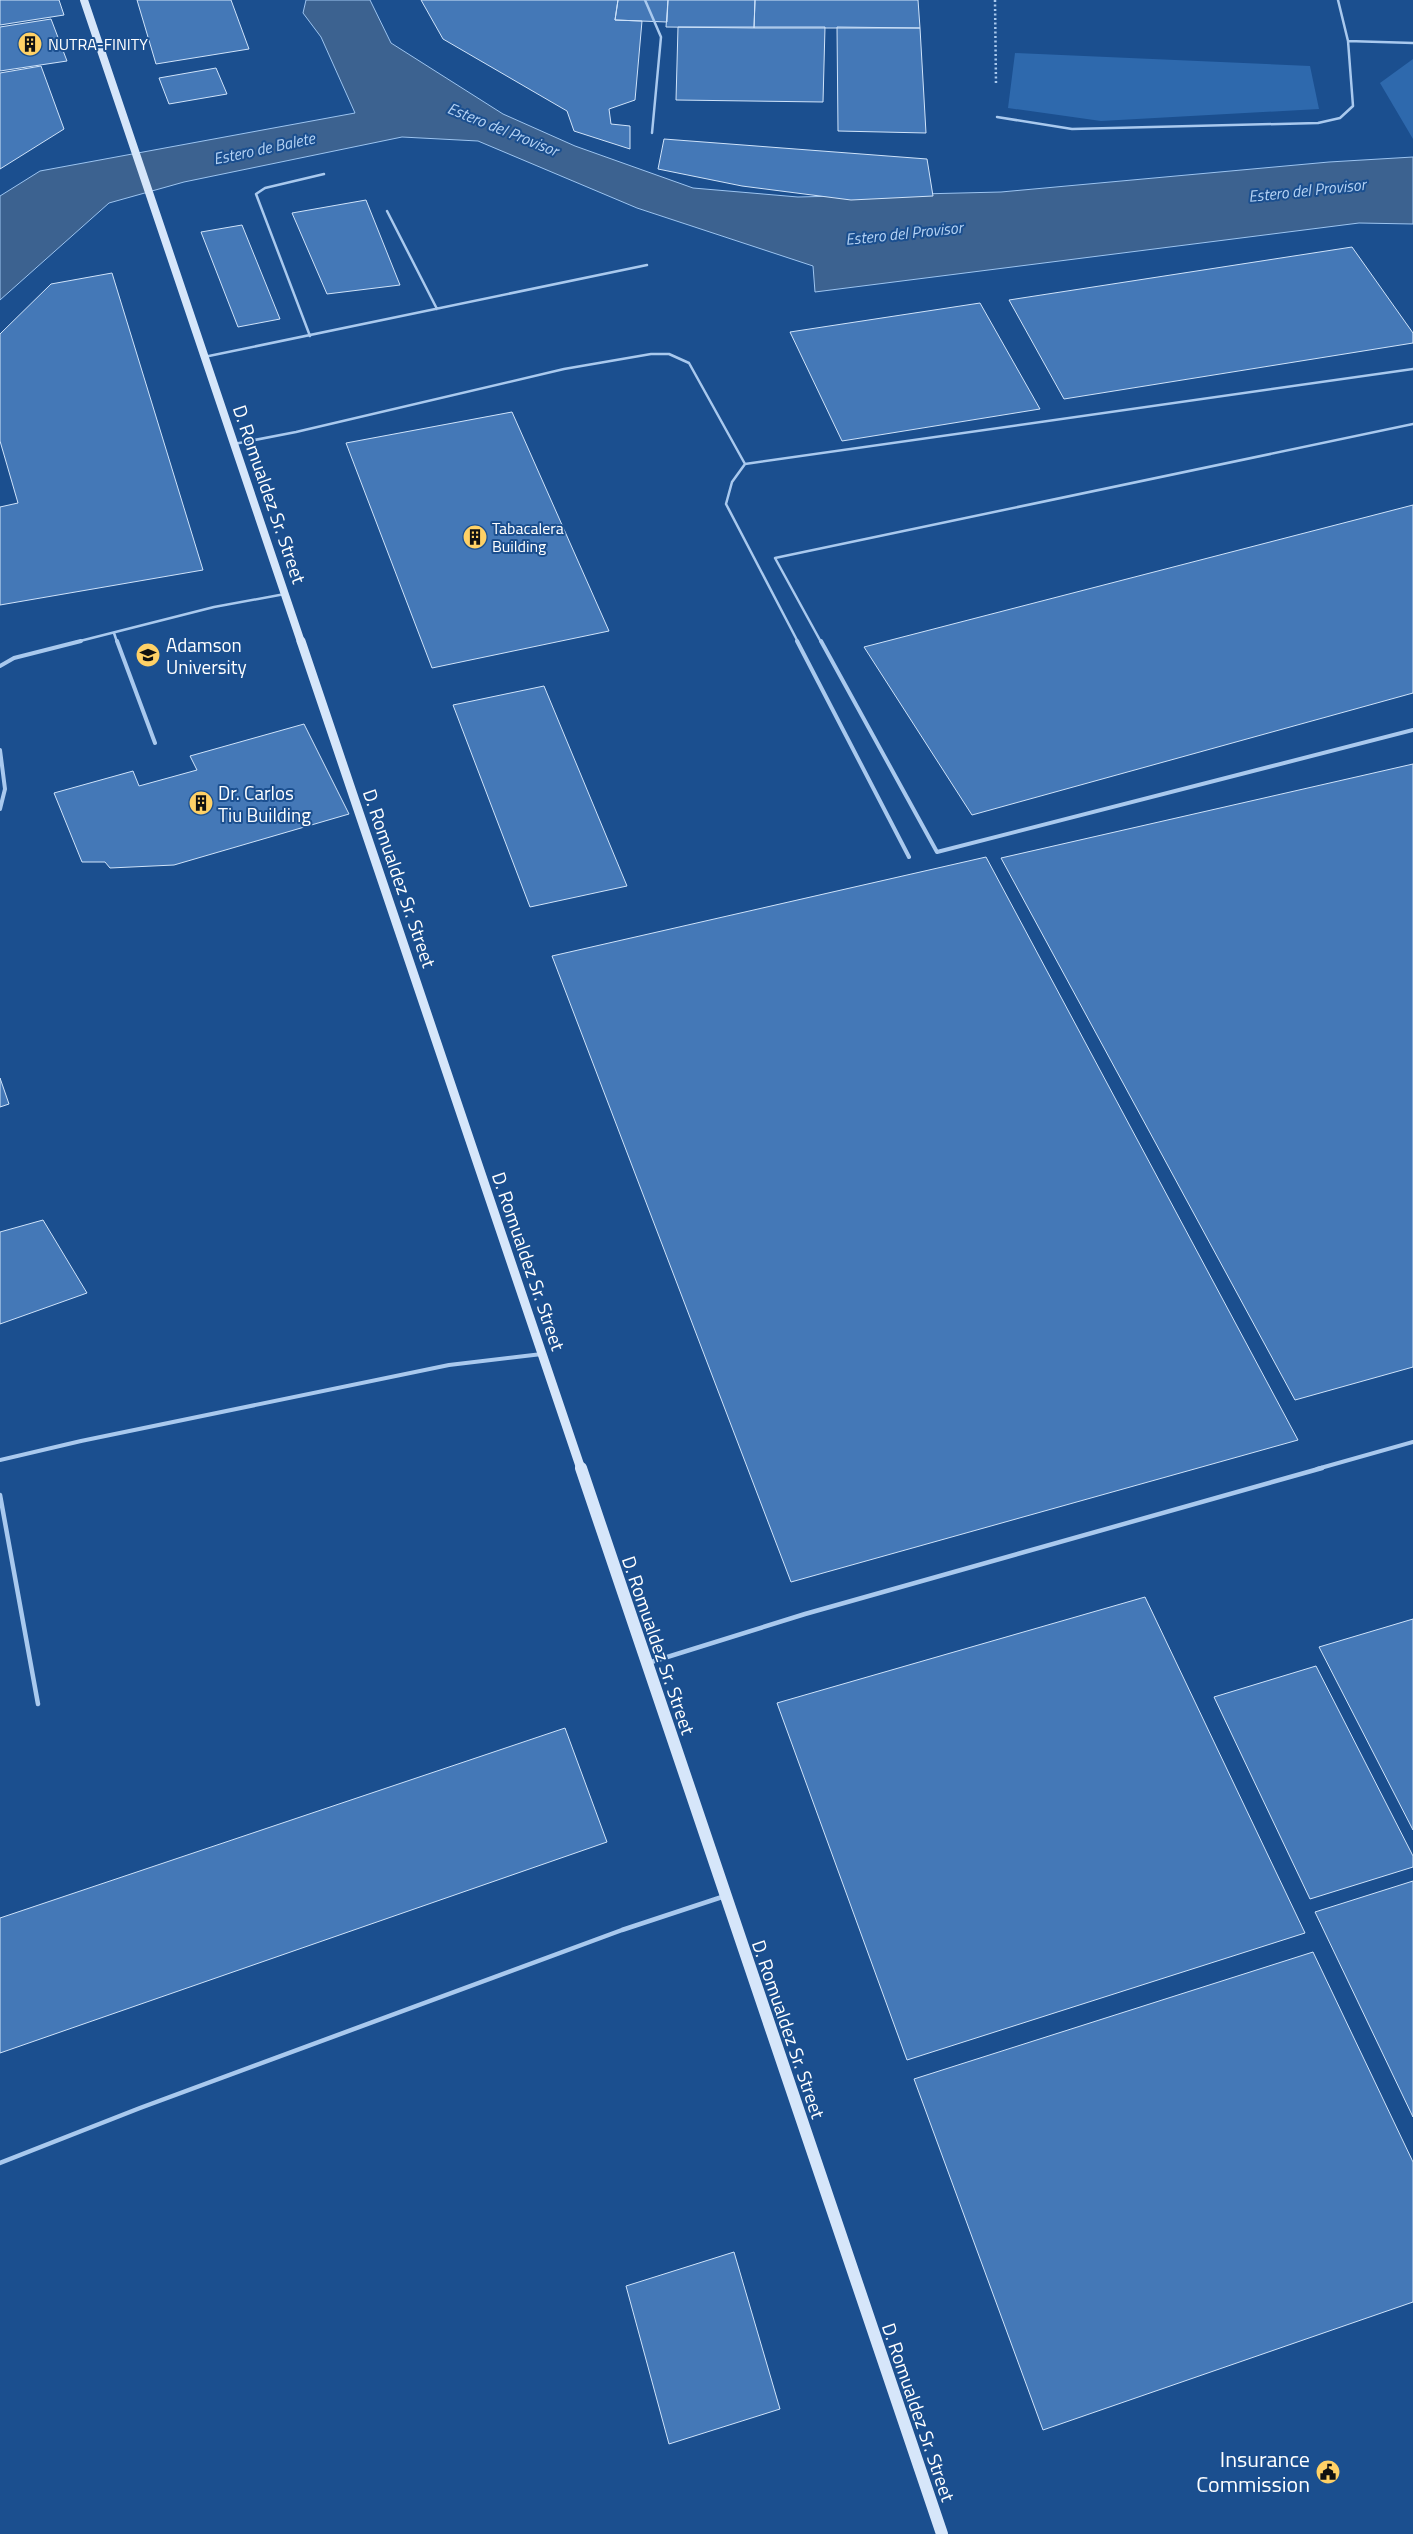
<svg xmlns="http://www.w3.org/2000/svg" width="1413" height="2534" viewBox="0 0 1413 2534" font-family="'Titillium Web',sans-serif">
<style>
.green{fill:#2e69ad}
.water{fill:#3c6290;stroke:#9cc4f0}
.building{fill:#4478b7;stroke:#cfe3fa}
.lines{fill:none;stroke-linecap:round;stroke-linejoin:round}
.path{stroke:#a9c9ee;stroke-width:2.5;stroke-dasharray:2 2.5;stroke-linecap:butt}
.service-far2{stroke:#a9c9ee;stroke-width:2.5}
.service-far1{stroke:#a9c9ee;stroke-width:4}
.service{stroke:#a9c9ee;stroke-width:4.5}
.secondary-far2{stroke:#d6e6fa;stroke-width:8}
.secondary-far1{stroke:#d6e6fa;stroke-width:9}
.secondary{stroke:#d6e6fa;stroke-width:12}
.labels{text-anchor:middle;dominant-baseline:central;stroke-width:4;stroke-linejoin:round;paint-order:stroke}
.far-poi-label{font-size:16px;fill:#fff;stroke:#1b4f8f;text-anchor:start}
.far-water-label{font-size:16px;font-style:italic;fill:#b5d3f5;stroke:#1b4f8f}
.street-label{font-size:19px;fill:#fff;stroke:#1b4f8f}
.poi-label{font-size:19px;fill:#fff;stroke:#1b4f8f;text-anchor:start}
.near-poi-label{font-size:22px;fill:#fff;stroke:#1b4f8f;text-anchor:end}
</style>
<rect width="100%" height="100%" fill="#1b4f8f"/>
<path class="green" d="M1015,53L1310,66L1319,109L1101,121L1008,108Z
M1413,59V139L1380,83Z"/>
<path class="water" d="M306,0H370L391,43L503,114L575,146L693,188L798,197L1001,192L1329,162L1413,157V224L1359,223L815,292L813,266L637,208L478,141L402,137L184,182L109,203L0,300V196L40,171L355,113L321,37L303,13Z"/>
<path class="building" d="M0,0H59L64,15L0,25Z
M137,0H231L249,49L156,64Z
M421,0H618L615,20L642,21L635,100L609,109L611,124L630,126V149L574,131L567,111L443,39Z
M618,0H668L667,22L615,20Z
M668,0H755L754,28L666,27Z
M755,0H918L920,28H754Z
M51,19L67,61L0,71V27Z
M678,27H825L823,102L676,100Z
M837,27L920,28L926,133L838,131Z
M41,66L64,129L0,169V73Z
M216,68L227,94L169,104L159,78Z
M664,139L927,159L933,196L851,200L742,186L658,169Z
M366,200L400,285L327,294L292,213Z
M242,225L280,319L238,327L201,232Z
M1352,247L1413,333V343L1064,399L1009,300Z
M112,273L203,570L0,605V507L18,503L0,441V334L51,284Z
M980,303L1040,409L842,441L790,332Z
M512,412L609,631L432,668L346,443Z
M1413,505V693L972,815L864,647Z
M544,686L627,886L530,907L453,705Z
M304,724L349,814L174,865L110,868L105,862H82L54,793L133,771L139,786L197,770L190,756Z
M1413,764V1367L1295,1400L1001,858Z
M986,857L1298,1440L791,1582L552,956Z
M0,1078L9,1104L0,1107Z
M43,1220L87,1293L0,1324V1232Z
M1145,1597L1305,1933L907,2060L777,1703Z
M1413,1619V1830L1319,1647Z
M1316,1666L1413,1856V1867L1310,1899L1214,1697Z
M565,1728L607,1842L0,2053V1918Z
M1413,1881V2117L1315,1912Z
M1313,1952L1413,2162V2302L1043,2430L914,2079Z
M734,2252L780,2409L669,2444L626,2286Z"/>
<g class="lines">
<path class="path" d="M995,0L996,84"/>
<path class="service-far2" d="M645,0L661,37L652,133
M1348,41L1413,43
M997,117L1072,129L1318,123L1340,118L1353,106L1348,41L1338,0
M387,211L437,309
M310,336L256,194L265,188L324,174
M204,357L647,265
M234,444L296,432L564,369L651,354H669L689,363L745,464
M114,633L117,642
M76,642L214,607L285,594
M798,642L726,504L732,482L745,464L1413,369
M821,642L775,558L1413,424"/>
<path class="service-far1" d="M117,641L155,743
M797,641L909,857
M821,641L937,852L1413,730
M0,666L14,658L81,641
M0,750L5,789L0,809
M0,1460L81,1441L449,1365L542,1354
M1317,1469L1413,1442"/>
<path class="service" d="M0,1495L38,1704
M648,1663L805,1614L1322,1468
M0,2163L140,2108L622,1930L725,1896"/>
<path class="secondary-far2" d="M84,0L301,642"/>
<path class="secondary-far1" d="M301,641L581,1469"/>
<path class="secondary" d="M581,1468L942,2534"/>
</g>
<defs>
<symbol id="building-disc" viewBox="-11 -11 22 22"><circle r="9.5" fill="#ffd166" stroke="#1b4f8f"/><path d="M-4-6H4V6H1V3H-1V6H-4ZM-2.5-4.3h1.7v1.8h-1.7ZM.8-4.3h1.7v1.8H.8ZM-2.5-1h1.7V.8h-1.7ZM.8-1h1.7V.8H.8Z" fill="#111"/></symbol>
<symbol id="university-disc" viewBox="-11 -11 22 22"><circle r="9.5" fill="#ffd166" stroke="#1b4f8f"/><path d="M0-5L7-2L0 1L-7-2ZM-4 1L0 2.5L4 1V4Q0 6-4 4Z" fill="#111"/></symbol>
<symbol id="civic-disc" viewBox="-11 -11 22 22"><circle r="9.5" fill="#ffd166" stroke="#1b4f8f"/><path d="M-.6-6.5H3V-4.5H.6V-3L4-1V1h2V6H-6V1h2V-1L-.6-3ZM-1.2 2.5V6h2.4V2.5Z" fill="#111"/></symbol>
</defs>
<g fill-rule="evenodd">
<use href="#building-disc" x="16" y="30" width="28" height="28"/>
<use href="#building-disc" x="461" y="523" width="28" height="28"/>
<use href="#university-disc" x="134" y="641" width="28" height="28"/>
<use href="#building-disc" x="187" y="789" width="28" height="28"/>
<use href="#civic-disc" x="1314" y="2458" width="28" height="28"/>
</g>
<g class="labels">
<g class="far-poi-label">
<text x="48" y="44">NUTRA-FINITY</text>
<text x="492" y="528">Tabacalera<tspan x="492" dy="18">Building</tspan></text>
</g>
<g class="far-water-label">
<text transform="translate(503 129) rotate(22)">Estero del Provisor</text>
<text transform="translate(264 148) rotate(-12)">Estero de Balete</text>
<text transform="translate(1307 190) rotate(-6)">Estero del Provisor</text>
<text transform="translate(904 233) rotate(-6)">Estero del Provisor</text>
</g>
<g class="street-label">
<text transform="translate(270 494) rotate(71)">D. Romualdez Sr. Street</text>
<text transform="translate(400 878) rotate(71)">D. Romualdez Sr. Street</text>
<text transform="translate(529 1261) rotate(71)">D. Romualdez Sr. Street</text>
<text transform="translate(659 1645) rotate(71)">D. Romualdez Sr. Street</text>
<text transform="translate(789 2029) rotate(71)">D. Romualdez Sr. Street</text>
<text transform="translate(919 2412) rotate(71)">D. Romualdez Sr. Street</text>
</g>
<g class="poi-label">
<text x="166" y="644">Adamson<tspan x="166" dy="22">University</tspan></text>
<text x="218" y="792">Dr. Carlos<tspan x="218" dy="22">Tiu Building</tspan></text>
</g>
<g class="near-poi-label">
<text x="1310" y="2459">Insurance<tspan x="1310" dy="25">Commission</tspan></text>
</g>
</g>
</svg>
